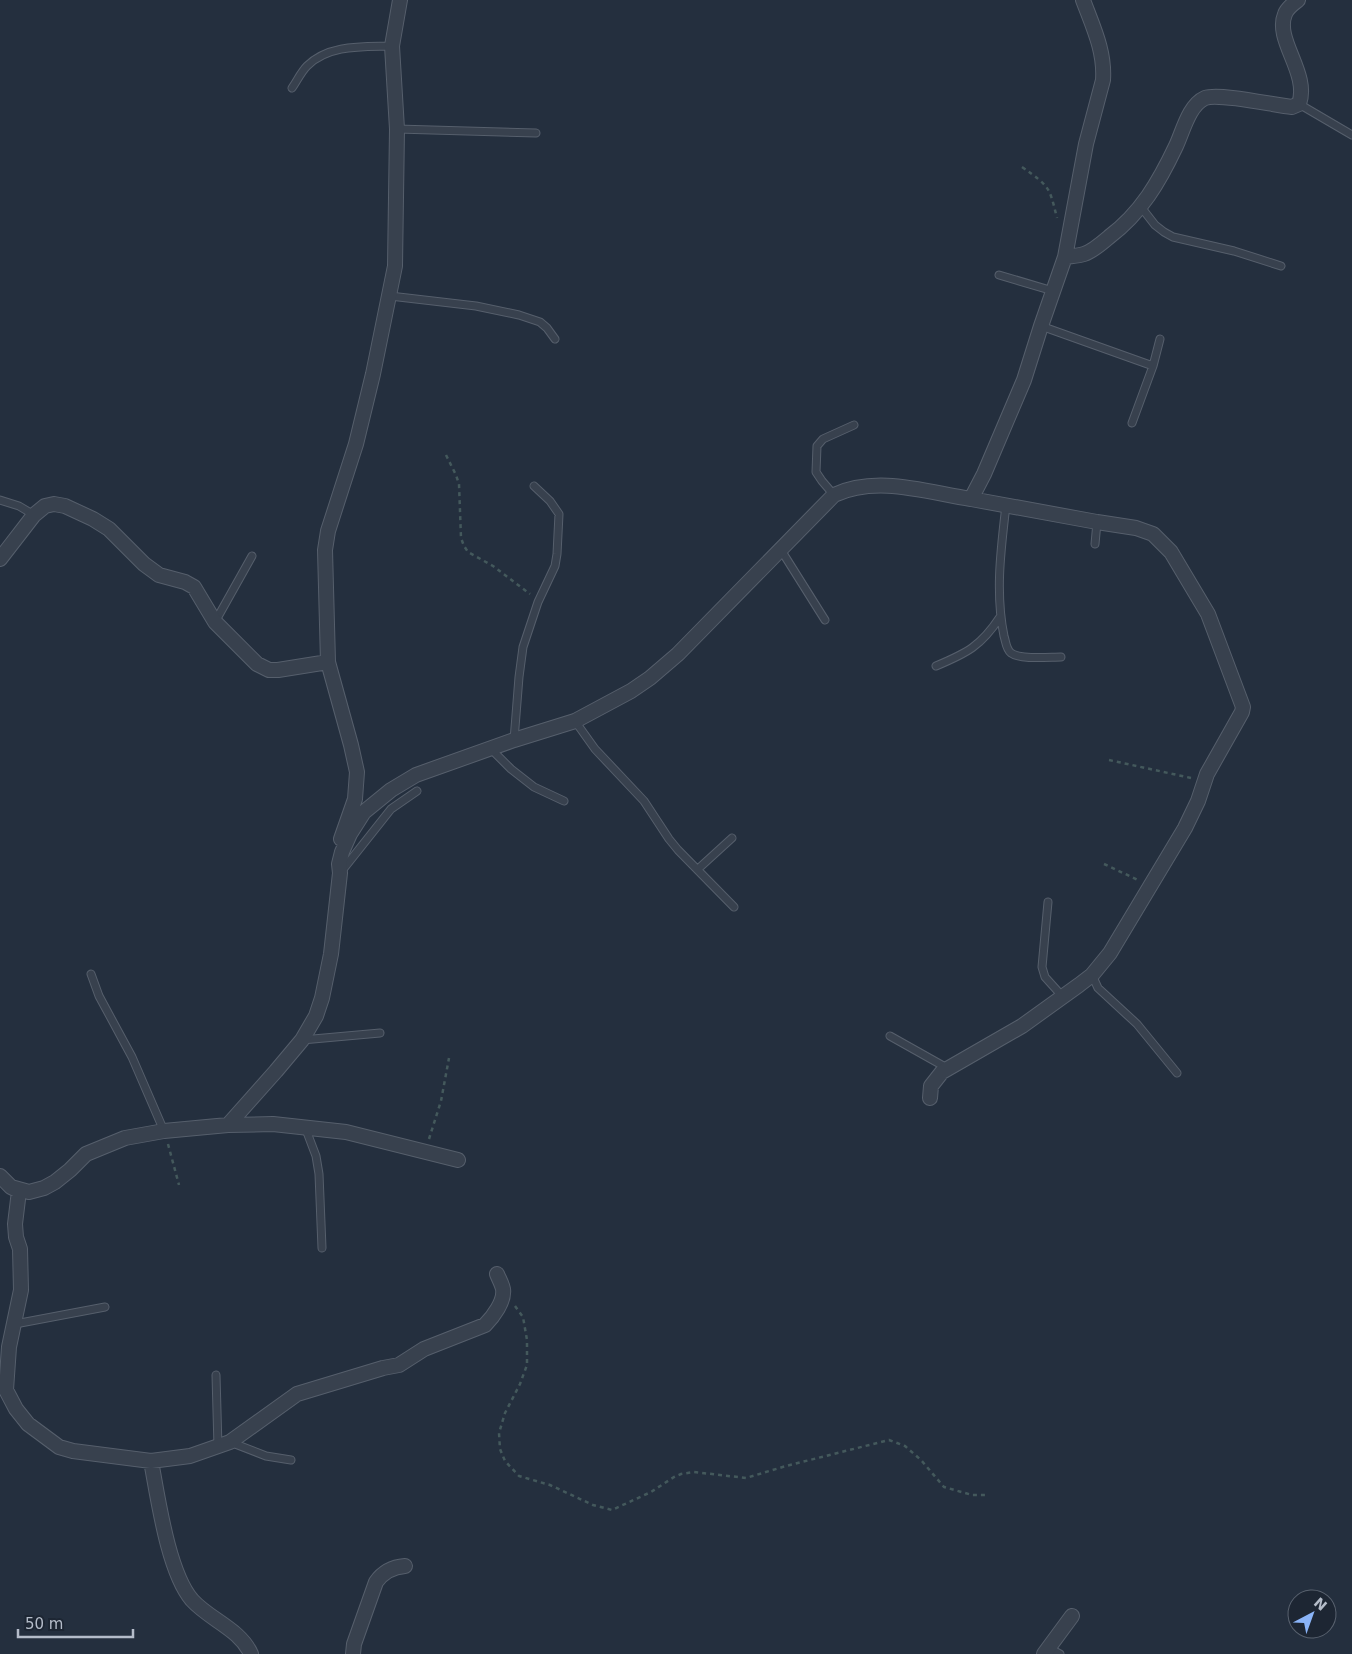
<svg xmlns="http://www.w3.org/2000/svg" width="1352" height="1654" viewBox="0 0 1352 1654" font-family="'DejaVu Sans',sans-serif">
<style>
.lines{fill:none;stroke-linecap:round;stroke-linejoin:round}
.lane-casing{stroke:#565f6c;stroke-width:9}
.street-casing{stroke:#565f6c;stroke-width:16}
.path{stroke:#44595c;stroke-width:2.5;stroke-dasharray:4 4;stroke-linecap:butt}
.lane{stroke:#38414e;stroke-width:7}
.street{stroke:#38414e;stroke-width:14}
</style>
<rect width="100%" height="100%" fill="#242f3e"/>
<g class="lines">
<defs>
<path id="lane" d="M292,88C297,81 301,72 307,66C329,44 364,47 392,46
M1299,104L1352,135
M397,129L536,133
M1141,207L1155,225L1164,232L1173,237L1234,251L1281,266
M999,275L1053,291
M390,296L476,306L519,315L540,322L547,328L555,339
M1041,326L1153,366L1132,423
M1153,366L1160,339
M834,495L822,481L816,472L817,446L823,439L854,425
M0,500L19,506L34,515
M1006,505C1001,549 995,592 1004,636C1006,642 1006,649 1011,653C1020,660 1049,657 1061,657
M1095,544L1097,522
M781,550L825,620
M215,622L252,556
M936,666C967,653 981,646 1000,617
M575,721L595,749L644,801L669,839L678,850L734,907
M514,740L519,677L523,647L538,602L555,566L557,554L559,514L550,501L534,486
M491,749L511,769L534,787L564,801
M698,869L732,838
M341,872L391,809L417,791
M1048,902L1042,967L1045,977L1063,997
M91,974L99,996L132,1057L164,1131
M1092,975L1098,988L1137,1024L1177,1073
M890,1036L947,1068
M302,1040L380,1033
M305,1127L316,1156L319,1174L322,1248
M15,1324L105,1307
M216,1375L218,1447
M230,1442L266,1456L291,1460
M1049,1648L1060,1654"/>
<path id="street" d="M1065,257C1072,256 1078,256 1084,254C1093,251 1102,243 1109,237C1141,213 1159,182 1176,146C1183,131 1189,105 1205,98C1220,93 1273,105 1292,107L1299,104C1310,73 1274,40 1285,14C1287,8 1293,4 1298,0
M0,559L34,515L45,506L54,504L65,506L93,519L109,529L144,564L159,575L185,582L194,587L215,622L257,664L269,670H278L328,662
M341,839L355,799L357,772L351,745L328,662L325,550L328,531L356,444L373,374L395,266L397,129L392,46L400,0
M930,1098L931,1086L942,1072L1022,1026L1079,985L1092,975L1110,953L1185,828L1198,801L1207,774L1242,712L1243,707L1208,614L1171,552L1153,534L1136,528L1097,522L971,499
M228,1125L273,1124L346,1132L458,1160
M0,1176L11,1187L29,1192L44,1188L55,1182L70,1170L86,1154L125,1138L164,1131L228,1125L276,1071L302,1040L316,1016L322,998L331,954L340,873L339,864L342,852L350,834L364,812L391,790L416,775L514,740L575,721L631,691L650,678L678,654L834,495C877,475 926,492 971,499L984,474L1024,380L1041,326L1065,257L1086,144L1103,80C1105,51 1093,27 1083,0
M11,1187L19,1191L15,1224L16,1237L20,1249L21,1290L9,1347L6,1390L16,1409L28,1424L59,1447L73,1451L151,1461L190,1456L230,1442L297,1394L383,1368L399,1365L424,1349L485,1325C493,1317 505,1301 503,1289C502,1284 499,1279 497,1274
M151,1461C158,1498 168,1572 192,1600C210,1620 240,1629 251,1654
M353,1654L354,1644L376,1582C383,1572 392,1567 405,1566
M1044,1654L1072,1616"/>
</defs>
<use href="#lane" class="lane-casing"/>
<use href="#street" class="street-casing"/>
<path class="path" d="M1022,167C1050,187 1049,186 1057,218
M446,455L456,475L459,484L461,538L464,546L468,552L493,566L530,594
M1109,760L1191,778
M1104,864L1138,880
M429,1139L441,1101L449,1058
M168,1144L179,1185
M515,1306L523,1317L527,1340V1365L520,1384L505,1413L499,1433L500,1449L505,1461L519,1476L550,1485L593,1505L612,1510L651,1492L674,1477L681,1474L694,1472L746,1478L786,1466L889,1440L905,1446L921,1460L944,1487L972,1495H985"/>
<use href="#lane" class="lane"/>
<use href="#street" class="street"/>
</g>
<g transform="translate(1312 1614) rotate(41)"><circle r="24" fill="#1d2633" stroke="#59626f"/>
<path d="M0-4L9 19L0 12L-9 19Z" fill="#8ab4f8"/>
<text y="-8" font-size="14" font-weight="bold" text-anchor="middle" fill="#b4bcc9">N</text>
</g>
<path d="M18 1629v8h115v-8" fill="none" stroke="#b4bcc9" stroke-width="2.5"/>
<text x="25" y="1629" font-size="15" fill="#b4bcc9" stroke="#1d2633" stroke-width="4" paint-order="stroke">50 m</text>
</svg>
